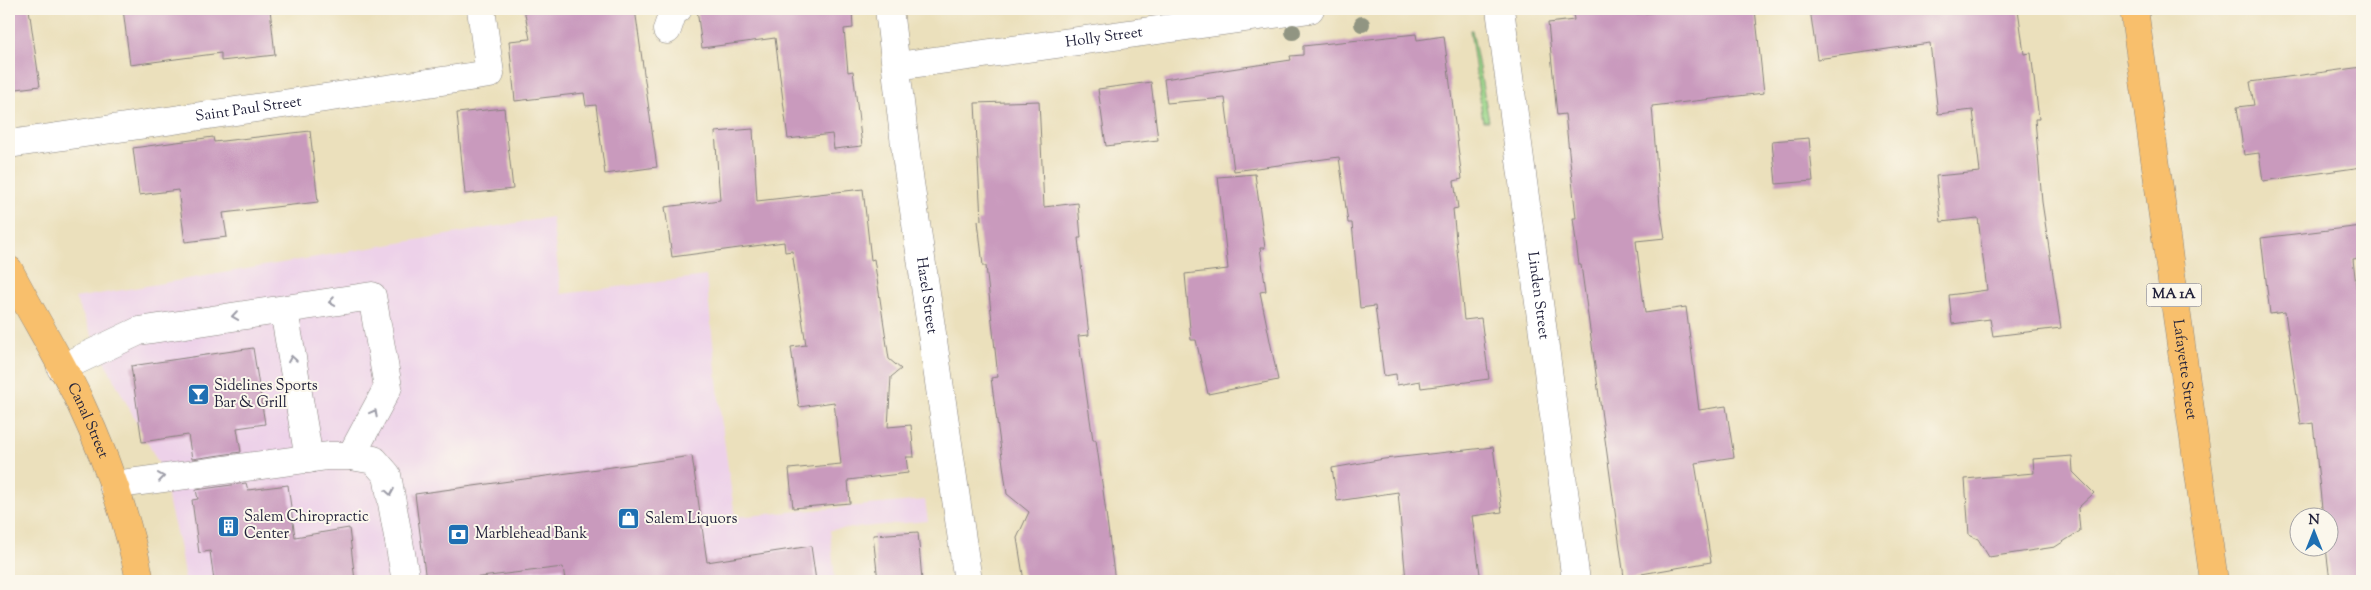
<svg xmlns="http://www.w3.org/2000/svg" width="2371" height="590" font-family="'Sorts Mill Goudy',serif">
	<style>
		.built { fill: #edd1e9 }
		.green { fill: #9dd78a; stroke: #607c62 }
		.building { fill: #c99abd }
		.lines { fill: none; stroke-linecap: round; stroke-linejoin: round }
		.minor-casing { stroke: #86817c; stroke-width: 29 }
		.major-casing { stroke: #86817c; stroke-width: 29 }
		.highway-casing { stroke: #86817c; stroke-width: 29 }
		.minor { stroke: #fff; stroke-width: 28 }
		.major { stroke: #f8bf6c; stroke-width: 28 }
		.highway { stroke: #f8bf6c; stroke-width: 28 }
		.tree { fill: #919582 }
		.oneway { stroke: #9c9ca7 }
		.labels { text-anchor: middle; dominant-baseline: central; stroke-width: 4; stroke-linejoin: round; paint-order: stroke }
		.shield { fill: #fbf7ec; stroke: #636270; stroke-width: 1 }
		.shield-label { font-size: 14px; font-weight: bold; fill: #22223b }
		.street-label { font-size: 15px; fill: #22223b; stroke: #fbf7ec }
		.poi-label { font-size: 15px; fill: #22223b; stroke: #fbf7ec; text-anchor: start }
	</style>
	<rect width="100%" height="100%" fill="#fbf7ec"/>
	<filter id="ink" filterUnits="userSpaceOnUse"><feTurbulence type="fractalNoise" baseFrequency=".02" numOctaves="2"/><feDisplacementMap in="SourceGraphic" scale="10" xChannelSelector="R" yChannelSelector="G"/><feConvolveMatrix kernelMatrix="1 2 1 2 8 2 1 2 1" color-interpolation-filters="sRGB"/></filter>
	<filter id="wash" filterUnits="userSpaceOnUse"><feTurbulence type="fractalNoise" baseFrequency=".0096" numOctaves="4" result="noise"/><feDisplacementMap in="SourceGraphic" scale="20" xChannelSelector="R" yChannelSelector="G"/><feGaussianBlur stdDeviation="1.12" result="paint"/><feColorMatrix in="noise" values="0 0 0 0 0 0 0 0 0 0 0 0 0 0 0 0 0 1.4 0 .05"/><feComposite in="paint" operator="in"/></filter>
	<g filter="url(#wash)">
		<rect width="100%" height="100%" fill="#ebe0bc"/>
		<polygon class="built" points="552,217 561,294 706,276 721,418 735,517 925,500 928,521 830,530 835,581 185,581 179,544 159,464 104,361 75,298"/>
		<polygon class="green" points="1470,30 1472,30 1489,121 1483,121"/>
		<g id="blocks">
			<g class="building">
				<polygon points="9,9 29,9 40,86 9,90"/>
				<polygon points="123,9 270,9 275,55 221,61 221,53 130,65"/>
				<polygon points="524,9 635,9 657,167 605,174 596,105 586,106 584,93 515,101 509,41 530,39"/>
				<polygon points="697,9 852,9 853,28 844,29 848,72 853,71 862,146 834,149 832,134 788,139 775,38 702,48"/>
				<polygon points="1607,9 1624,9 1624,15 1694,9 1755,9 1764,93 1652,106 1660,207 1665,238 1636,241 1645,313 1686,307 1699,410 1726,406 1734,457 1695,463 1711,562 1624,577 1581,265 1579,265 1573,218 1576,218 1565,114 1557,115 1548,23 1574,20 1573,12"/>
				<polygon points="1810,9 2018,9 2024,54 2031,53 2039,119 2035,119 2042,202 2061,328 1993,336 1990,319 1952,324 1949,295 1987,290 1978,218 1941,222 1936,176 1980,172 1973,110 1938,114 1930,43 1817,59"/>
				<polygon points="1416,34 1417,40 1444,36 1462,179 1454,181 1458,208 1453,209 1464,320 1481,318 1489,379 1421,388 1420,381 1397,385 1396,374 1384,376 1375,306 1360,308 1352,223 1348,223 1339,157 1234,171 1225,98 1167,103 1164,79 1291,60 1290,56 1303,55 1303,46"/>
				<polygon points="2362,67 2362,167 2263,181 2259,153 2244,155 2237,107 2254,105 2250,82"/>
				<polygon points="1151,82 1158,140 1106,146 1098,89"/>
				<polygon points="1039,101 1044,207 1078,203 1081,238 1078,238 1089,335 1078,336 1093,440 1096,440 1103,490 1115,581 1024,581 1017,538 1029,512 1007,494 991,378 998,377 986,266 983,266 978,221 981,220 975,103"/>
				<polygon points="504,108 513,189 465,194 457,113"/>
				<polygon points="753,129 757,201 863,189 871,260 874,259 889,359 901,369 891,377 888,427 911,425 914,457 906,457 908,473 848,480 850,503 793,508 789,469 841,464 834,402 799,407 791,347 806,345 792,251 785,252 784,242 672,257 665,207 720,200 715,132"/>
				<polygon points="310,131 318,202 223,213 227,237 185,242 178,190 139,195 133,148 213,137 214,142"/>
				<polygon points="1809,138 1813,181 1776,184 1772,141"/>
				<polygon points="1255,174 1265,248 1260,248 1266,291 1260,292 1278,380 1208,394 1196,340 1191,340 1185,274 1228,269 1218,177"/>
				<polygon points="2362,226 2362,258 2353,259 2362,338 2362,581 2330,581 2326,548 2328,548 2328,518 2323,518 2313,423 2301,425 2285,312 2270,314 2261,238"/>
				<polygon points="253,348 265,424 237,428 241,452 192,459 188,435 142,442 131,366"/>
				<polygon points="1493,447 1502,512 1472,516 1481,581 1406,581 1398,492 1337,501 1332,468 1384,459"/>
				<polygon points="692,456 707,562 811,546 816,581 594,581 594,577 565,580 563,567 448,581 426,581 415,494"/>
				<polygon points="2072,456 2073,472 2094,493 2078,508 2080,531 2055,547 1989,557 1978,539 1969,535 1965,479 2034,473 2033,459"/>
				<polygon points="246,483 248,490 288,485 295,537 349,528 355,581 214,581 210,551 199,553 192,500 198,499 196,490"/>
				<polygon points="918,532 922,581 878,581 873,535"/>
			</g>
		</g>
	</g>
	<g filter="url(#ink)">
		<use href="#blocks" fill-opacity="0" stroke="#86817c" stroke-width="1"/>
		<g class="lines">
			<defs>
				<g id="minor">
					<path id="s1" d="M 889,9 L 907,162 L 968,581"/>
					<path id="s2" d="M 1500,9 L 1576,581"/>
					<polyline points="667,30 673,12 678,9"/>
					<path id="s3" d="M 897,66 L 1310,9"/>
					<path id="s4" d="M 9,144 L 490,74 L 481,9"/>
					<polyline points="284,310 309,459"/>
					<polyline points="61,368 139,331 372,296 388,387 351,456"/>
					<polyline points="113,485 328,456 351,456 374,460 387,475 406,581"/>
				</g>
				<g id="major">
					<path id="s5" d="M 9,270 C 31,313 57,354 78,398 C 105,455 128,518 140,581"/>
				</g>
				<g id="highway">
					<path id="s6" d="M 2134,9 L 2214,581"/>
				</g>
			</defs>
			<use href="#minor" class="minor-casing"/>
			<use href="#major" class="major-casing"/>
			<use href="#highway" class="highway-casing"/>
			<use href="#minor" class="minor"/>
			<use href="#major" class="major"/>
			<use href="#highway" class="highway"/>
		</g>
		<g class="tree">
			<circle cx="1362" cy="24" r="8"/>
			<circle cx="1293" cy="32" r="8"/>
		</g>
		<defs><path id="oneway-chevron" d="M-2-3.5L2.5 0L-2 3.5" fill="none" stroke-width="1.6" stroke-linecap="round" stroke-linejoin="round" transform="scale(1.25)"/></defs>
		<g class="oneway">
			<use href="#oneway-chevron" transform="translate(332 302) rotate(171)"/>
			<use href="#oneway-chevron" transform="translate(235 316) rotate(172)"/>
			<use href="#oneway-chevron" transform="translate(292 359) rotate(-99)"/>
			<use href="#oneway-chevron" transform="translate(374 413) rotate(-62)"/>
			<use href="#oneway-chevron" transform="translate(161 477) rotate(-8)"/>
			<use href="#oneway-chevron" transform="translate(390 492) rotate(80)"/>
		</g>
	</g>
	<defs>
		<symbol id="bar-square" viewBox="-11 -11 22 22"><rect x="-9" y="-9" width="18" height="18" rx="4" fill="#1f6fb2" stroke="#fbf7ec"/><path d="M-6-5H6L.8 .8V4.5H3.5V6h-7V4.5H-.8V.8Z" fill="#fff"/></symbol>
		<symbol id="shop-square" viewBox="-11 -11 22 22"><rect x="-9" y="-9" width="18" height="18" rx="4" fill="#1f6fb2" stroke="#fbf7ec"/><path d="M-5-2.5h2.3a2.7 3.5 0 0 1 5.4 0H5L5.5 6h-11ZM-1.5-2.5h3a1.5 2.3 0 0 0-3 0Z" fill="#fff"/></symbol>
		<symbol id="building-square" viewBox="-11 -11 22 22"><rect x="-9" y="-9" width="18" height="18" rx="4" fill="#1f6fb2" stroke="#fbf7ec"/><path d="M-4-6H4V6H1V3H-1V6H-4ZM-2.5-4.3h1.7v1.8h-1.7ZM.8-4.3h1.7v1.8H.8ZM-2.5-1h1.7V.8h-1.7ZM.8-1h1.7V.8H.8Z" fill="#fff"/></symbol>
		<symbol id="bank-square" viewBox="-11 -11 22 22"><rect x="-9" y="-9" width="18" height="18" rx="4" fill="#1f6fb2" stroke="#fbf7ec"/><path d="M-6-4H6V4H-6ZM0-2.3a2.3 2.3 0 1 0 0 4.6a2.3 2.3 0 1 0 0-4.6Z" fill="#fff"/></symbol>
	</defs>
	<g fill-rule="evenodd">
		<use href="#bar-square" x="186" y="382" width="25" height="25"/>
		<use href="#shop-square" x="616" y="506" width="25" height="25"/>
		<use href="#building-square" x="216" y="514" width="25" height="25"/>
		<use href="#bank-square" x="446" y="522" width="25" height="25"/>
	</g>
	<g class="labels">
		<rect class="shield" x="2146.5" y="283.5" width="55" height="23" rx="4"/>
		<g class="shield-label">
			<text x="2174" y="295">MA 1A</text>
		</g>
		<g class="street-label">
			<text stroke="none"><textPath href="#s3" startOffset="209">Holly Street</textPath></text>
			<text stroke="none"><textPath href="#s4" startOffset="242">Saint Paul Street</textPath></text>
			<text stroke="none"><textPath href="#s1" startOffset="289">Hazel Street</textPath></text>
			<text stroke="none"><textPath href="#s2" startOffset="289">Linden Street</textPath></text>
			<text stroke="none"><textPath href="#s6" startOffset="364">Lafayette Street</textPath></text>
			<text stroke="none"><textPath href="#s5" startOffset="170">Canal Street</textPath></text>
		</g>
		<g class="poi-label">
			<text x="214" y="386">Sidelines Sports<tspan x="214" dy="17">Bar &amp; Grill</tspan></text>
			<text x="244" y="517">Salem Chiropractic<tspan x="244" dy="17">Center</tspan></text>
			<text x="645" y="519">Salem Liquors</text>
			<text x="475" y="534">Marblehead Bank</text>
		</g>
	</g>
	<rect width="2371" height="590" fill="none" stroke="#fbf7ec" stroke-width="30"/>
	<g transform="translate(2314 532)"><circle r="24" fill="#fbf7ec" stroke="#a4a2a5"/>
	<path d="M0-4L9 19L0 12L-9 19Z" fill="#1f6fb2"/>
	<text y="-8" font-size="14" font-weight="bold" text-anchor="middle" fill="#22223b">N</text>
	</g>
</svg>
